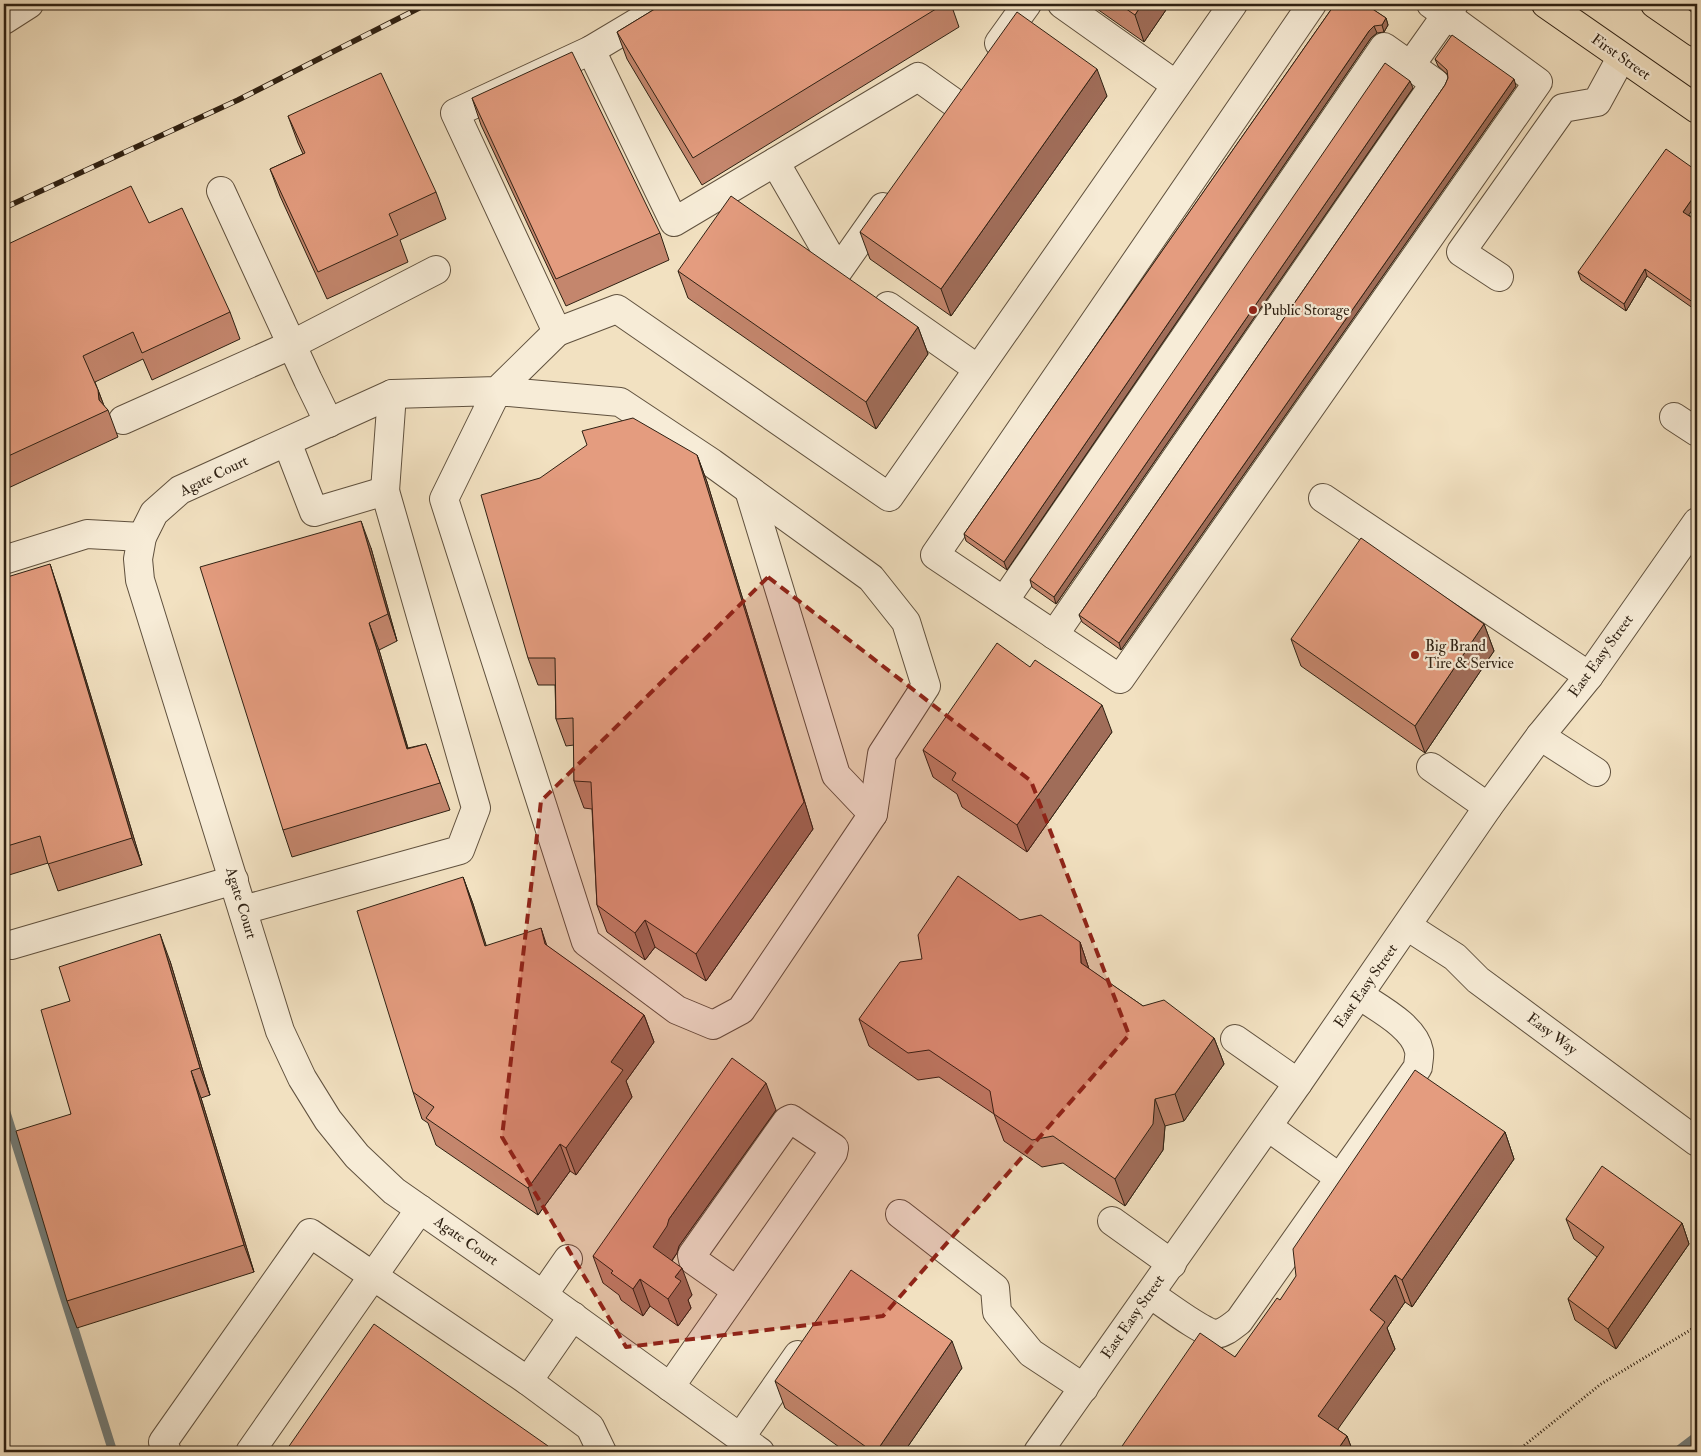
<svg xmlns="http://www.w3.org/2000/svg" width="1701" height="1456" font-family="'IM FELL Double Pica',serif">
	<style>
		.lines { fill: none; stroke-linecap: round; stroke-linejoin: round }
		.stream { stroke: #737d7a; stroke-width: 9 }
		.minor-casing { stroke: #60513e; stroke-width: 30 }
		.major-casing { stroke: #2f2113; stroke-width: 30 }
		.path { stroke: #2f2113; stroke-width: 3; stroke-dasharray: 1 2.5; stroke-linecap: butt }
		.minor { stroke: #f7ecd7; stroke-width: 28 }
		.major { stroke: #f2e1c1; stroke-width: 28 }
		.rail-casing { stroke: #2f2113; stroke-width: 5.5 }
		.rail { stroke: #f7ecd7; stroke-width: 4; stroke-dasharray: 11; stroke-linecap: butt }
		.wall { fill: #c4866d; stroke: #2f2113 }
		.shaded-wall { fill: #a06d59; stroke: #2f2113 }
		.building { fill: #e49c7f; stroke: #2f2113 }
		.marked { fill: #8f2418; fill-opacity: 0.2; stroke: #8f2418; stroke-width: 4; stroke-dasharray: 10 6; stroke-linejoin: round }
		.poi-dot { fill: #8f2418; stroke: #f7ecd7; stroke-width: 2 }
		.labels { text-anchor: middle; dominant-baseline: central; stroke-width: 4.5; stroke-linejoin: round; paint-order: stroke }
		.street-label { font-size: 15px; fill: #2f2113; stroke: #f7ecd7 }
		.poi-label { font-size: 15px; fill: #2f2113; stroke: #f7ecd7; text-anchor: start }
	</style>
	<rect width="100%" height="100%" fill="#f2e1c1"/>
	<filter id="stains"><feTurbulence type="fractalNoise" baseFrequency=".004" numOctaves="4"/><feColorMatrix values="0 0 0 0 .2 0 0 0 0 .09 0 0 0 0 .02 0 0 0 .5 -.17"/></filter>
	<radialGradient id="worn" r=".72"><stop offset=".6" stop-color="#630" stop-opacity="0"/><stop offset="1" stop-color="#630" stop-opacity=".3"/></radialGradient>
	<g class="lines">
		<g class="stream">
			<polyline points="4,1106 113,1452"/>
			<polyline points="1676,1452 1697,1436"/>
		</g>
		<defs>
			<g id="minor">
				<polyline points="668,4 591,50 455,113 557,332 617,309 889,497 1233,4"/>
				<polyline points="1062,4 1176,85"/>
				<polyline points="1312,4 935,555 1120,679 1538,82 1431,4"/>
				<polyline points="4,20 29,4"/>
				<polyline points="999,43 1027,4"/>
				<polyline points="591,50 674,222 918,77 956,104"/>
				<polyline points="1410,66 1454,4"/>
				<polyline points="775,162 838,271 883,207"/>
				<polyline points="221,191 308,380 329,423"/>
				<polyline points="1499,277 1461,252 1563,108 1597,102 1621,58"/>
				<polyline points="888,306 978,369"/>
				<polyline points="557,332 497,391 444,499 586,942 677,1010 713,1025 741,1010 873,814 882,754 926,686 906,622 871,578 712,463 620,402 497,391 392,394 180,490 154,513 142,537 138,559 140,580 280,1031 302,1078 328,1120 357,1156 394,1191 543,1295 760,1452"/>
				<polyline points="1674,417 1697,432"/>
				<polyline points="123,420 291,345 436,270"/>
				<polyline points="749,490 836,775 873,814"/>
				<polyline points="385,491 392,394"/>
				<polyline points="1323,498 1589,676"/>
				<polyline points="4,560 87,534 142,537"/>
				<polyline points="1004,601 1384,47 1435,83 1054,635"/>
				<polyline points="1540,736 1596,772"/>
				<polyline points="1431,767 1488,807"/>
				<polyline points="243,910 460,850 476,808 385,491 314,512 287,442"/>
				<polyline points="1407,926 1455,957 1478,980 1697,1142"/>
				<polyline points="11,945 234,880"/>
				<polyline points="1235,1039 1298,1083"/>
				<polyline points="1268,1127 1340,1178"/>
				<polyline points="900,1214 995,1288 997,1312 1031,1353 1084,1388"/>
				<polyline points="1112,1221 1172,1264"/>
				<path d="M 1150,1294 C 1161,1301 1206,1335 1216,1334 C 1225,1333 1232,1326 1239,1321 L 1418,1067 C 1418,1062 1420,1056 1419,1051 C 1415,1027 1378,1008 1359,995"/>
				<polyline points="543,1295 568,1259"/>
				<polyline points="528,1381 573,1316"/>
				<polyline points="670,1387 833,1153 834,1148 791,1119 787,1121 692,1255 693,1260 737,1291"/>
				<polyline points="740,1438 798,1355"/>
				<polyline points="167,1452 163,1442 310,1233 373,1276 420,1209"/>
				<polyline points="250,1452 373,1276 528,1381 590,1427 602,1452"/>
				<polyline points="1038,1452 1298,1083 1488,807 1540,736 1589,676 1697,522"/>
			</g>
			<g id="major">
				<polyline points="1546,4 1697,109"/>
				<polyline points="1655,4 1697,33"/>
			</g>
		</defs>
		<use href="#minor" class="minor-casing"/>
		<use href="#major" class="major-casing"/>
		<polyline class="path" points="1516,1452 1601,1384 1697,1326"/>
		<use href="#minor" class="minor"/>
		<use href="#major" class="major"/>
		<defs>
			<polyline id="rail" points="4,208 238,100 427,4"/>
		</defs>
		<use href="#rail" class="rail-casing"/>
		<use href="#rail" class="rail"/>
	</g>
	<g class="wall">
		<polygon points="663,4 951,4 959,27 702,185 627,59 617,32"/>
		<polygon points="1090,4 1170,4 1144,42"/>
		<polygon points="1335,4 1372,4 1369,7 1386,18 1388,25 1384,32 1377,33 1371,38 1007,570 966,541 964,534"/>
		<polygon points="1435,59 1516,86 1121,650 1082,622 1079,615 1445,85 1448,78 1448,75 1438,66"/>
		<polygon points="1413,88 1056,604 1032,587 1030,580"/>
		<polygon points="1107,96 951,316 870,259 860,232"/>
		<polygon points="472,98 660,233 669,260 566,306 481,125"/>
		<polygon points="288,116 436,192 446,219 400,240 408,262 327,299 280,196 270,169 303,154 298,143"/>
		<polygon points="1689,215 1697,221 1697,311 1647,276 1626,311 1581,280 1578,272"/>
		<polygon points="149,223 230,312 240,339 152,380 143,359 95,382 104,406 108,410 118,437 4,490 4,246"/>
		<polygon points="678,271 918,327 928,354 876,429 688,298"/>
		<polygon points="697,455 707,482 813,829 706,981 655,947 645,960 607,932 597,905 592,809 584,808 574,781 574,745 566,746 556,719 555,685 538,685 528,658"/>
		<polygon points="371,548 397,641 379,650 408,748 426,744 450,810 292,857 283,830"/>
		<polygon points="4,578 59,591 142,865 58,891 48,863 9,875 4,860"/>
		<polygon points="1484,624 1494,651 1425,753 1301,666 1291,639"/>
		<polygon points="1112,732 1027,852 962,807 957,794 933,777 923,750"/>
		<polygon points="463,877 473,904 486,946 547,946 644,1015 654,1042 626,1081 632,1097 576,1175 570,1171 538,1215 436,1145 428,1123 422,1119 413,1092"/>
		<polygon points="1020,920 1080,942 1089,969 1143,1006 1214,1038 1224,1064 1184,1121 1165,1126 1163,1150 1125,1206 1063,1163 1042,1167 1004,1141 994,1114 939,1077 918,1080 869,1046 859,1019 922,959"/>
		<polygon points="170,961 210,1095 201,1098 254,1272 77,1328 67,1301 71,1114 70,1001"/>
		<polygon points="776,1110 679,1246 677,1253 672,1261 692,1295 688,1300 691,1308 678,1326 650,1306 643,1316 621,1300 619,1295 603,1283 593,1256"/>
		<polygon points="1505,1132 1514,1159 1412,1307 1405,1302 1387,1328 1395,1349 1337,1429 1347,1436 1353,1452 1118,1452 1235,1357 1280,1300"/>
		<polygon points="1566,1219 1682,1223 1689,1244 1616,1349 1575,1320 1568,1299 1597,1257 1574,1239"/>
		<polygon points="962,1368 904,1452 846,1452 785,1408 775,1381"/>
	</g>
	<g class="shaded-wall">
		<polygon points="1142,4 1170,4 1144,42 1135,15"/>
		<polygon points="1386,18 1388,25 1384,32 1382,25"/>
		<polygon points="1374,26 1377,33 1371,38 1007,570 1004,562 1369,31"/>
		<polygon points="1097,69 1107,96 951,316 941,289"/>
		<polygon points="1514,79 1516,86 1121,650 1119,643"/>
		<polygon points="1410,81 1413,88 1056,604 1054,597"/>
		<polygon points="1697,192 1697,203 1686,219 1683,212"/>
		<polygon points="1645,269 1647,276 1626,311 1624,304"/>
		<polygon points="918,327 928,354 876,429 866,402"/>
		<polygon points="98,390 106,411 99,400"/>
		<polygon points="697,455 707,482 813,829 706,981 696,954"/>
		<polygon points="361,521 371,548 397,641 388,614"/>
		<polygon points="50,564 59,591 142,865 132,838"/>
		<polygon points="369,623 379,650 416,776 407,749"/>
		<polygon points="1484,624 1494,651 1425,753 1415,726"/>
		<polygon points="1102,705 1112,732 1027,852 1017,825"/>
		<polygon points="463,877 473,904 495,973 485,946"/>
		<polygon points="645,920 655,947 645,960 635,933"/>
		<polygon points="541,928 550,955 545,944"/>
		<polygon points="160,934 170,961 210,1095 200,1068"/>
		<polygon points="1080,942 1089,969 1081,963"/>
		<polygon points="644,1015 654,1042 626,1081 632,1097 576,1175 566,1148 611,1062"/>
		<polygon points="1214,1038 1224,1064 1184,1121 1175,1094"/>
		<polygon points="191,1071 201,1098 254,1272 244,1245"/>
		<polygon points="766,1083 776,1110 679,1246 677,1253 662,1274 653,1247 669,1219"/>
		<polygon points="1155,1099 1165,1126 1163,1150 1125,1206 1115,1179"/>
		<polygon points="1505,1132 1514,1159 1412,1307 1402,1280"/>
		<polygon points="560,1144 570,1171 538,1215 528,1188"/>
		<polygon points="1682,1223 1689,1244 1616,1349 1608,1329"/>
		<polygon points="682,1268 692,1295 688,1300 691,1308 678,1326 668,1299 675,1277"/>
		<polygon points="1395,1275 1405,1302 1387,1328 1395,1349 1328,1443 1318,1416 1370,1310"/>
		<polygon points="640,1279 650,1306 643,1316 633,1289"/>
		<polygon points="952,1341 962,1368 904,1452 876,1452"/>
		<polygon points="1347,1436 1353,1452 1336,1452"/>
		<polygon points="548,1446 550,1452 543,1452"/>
	</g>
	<g class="building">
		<polygon points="663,4 944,4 693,158 617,32"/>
		<polygon points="1119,4 1142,4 1135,15"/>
		<polygon points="1335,4 1365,4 1386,18 1382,25 1374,26 1369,31 1004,562 964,534"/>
		<polygon points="1017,12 1097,69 941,289 860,232"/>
		<polygon points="1452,35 1514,79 1119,643 1079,615 1445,85 1448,78 1447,70 1435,59"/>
		<polygon points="572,52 660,233 556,279 472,98"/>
		<polygon points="1385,63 1410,81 1054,597 1030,580"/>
		<polygon points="381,73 436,192 389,214 398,235 318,272 270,169 305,153 288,116"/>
		<polygon points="1666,149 1697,171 1697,192 1683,212 1697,221 1697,305 1645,269 1624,304 1578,272"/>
		<polygon points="131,186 149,223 182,208 230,312 142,353 133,332 83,356 98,390 99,400 108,410 4,458 4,246"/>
		<polygon points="731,196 918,327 866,402 678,271"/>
		<polygon points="633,418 697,455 804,802 696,954 645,920 635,933 597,905 591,782 574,781 573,718 556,719 555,658 528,658 481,495 540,478 587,445 582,431"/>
		<polygon points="361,521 388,614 369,623 407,749 426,744 440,783 283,830 200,567"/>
		<polygon points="1361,538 1484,624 1415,726 1291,639"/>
		<polygon points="50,564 132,838 48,864 40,836 4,847 4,578"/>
		<polygon points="997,643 1030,667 1035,660 1102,705 1017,825 952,780 956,773 923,750"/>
		<polygon points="958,876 1020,920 1041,915 1080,942 1081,963 1143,1006 1164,1000 1214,1038 1175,1094 1155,1099 1153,1124 1115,1179 1053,1136 1032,1140 994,1114 990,1091 929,1050 908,1053 859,1019 900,962 922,959 918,935"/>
		<polygon points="463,877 485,946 541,928 545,944 644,1015 611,1062 623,1070 566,1148 560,1144 528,1188 426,1118 434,1107 413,1092 357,911"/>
		<polygon points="160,934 200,1068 191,1071 244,1245 67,1301 16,1131 71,1114 41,1010 70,1001 59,967"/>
		<polygon points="732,1058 766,1083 669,1219 667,1226 653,1247 682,1268 675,1277 681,1281 668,1299 640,1279 633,1289 611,1273 613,1271 593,1256"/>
		<polygon points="1415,1070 1505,1132 1402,1280 1395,1275 1370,1310 1385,1322 1318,1416 1347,1436 1336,1452 1118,1452 1200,1333 1235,1357 1277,1298 1280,1300 1296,1276 1293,1249"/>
		<polygon points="1602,1166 1682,1223 1608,1329 1568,1299 1604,1247 1566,1219"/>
		<polygon points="851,1270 952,1341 876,1452 873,1452 775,1381"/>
		<polygon points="374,1324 548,1446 543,1452 285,1452"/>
	</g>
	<path class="marked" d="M 768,577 L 1031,781 L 1129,1035 L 883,1316 L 626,1347 L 502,1137 L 541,801 Z"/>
	<g class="poi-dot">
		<circle cx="1253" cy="310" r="5"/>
		<circle cx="1415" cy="655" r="5"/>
	</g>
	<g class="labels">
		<g class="street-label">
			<text transform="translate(1621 57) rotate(35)">First Street</text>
			<text transform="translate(214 476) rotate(-26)">Agate Court</text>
			<text transform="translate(1601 656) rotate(-54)">East Easy Street</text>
			<text transform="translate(241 903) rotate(73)">Agate Court</text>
			<text transform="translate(1366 986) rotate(-55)">East Easy Street</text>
			<text transform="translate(1552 1034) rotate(37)">Easy Way</text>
			<text transform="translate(466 1241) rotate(35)">Agate Court</text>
			<text transform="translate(1133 1317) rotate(-55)">East Easy Street</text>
		</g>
		<g class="poi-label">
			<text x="1263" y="310">Public Storage</text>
			<text x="1425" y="646">Big Brand<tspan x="1425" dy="17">Tire &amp; Service</tspan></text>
		</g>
	</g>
	<rect width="1701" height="1456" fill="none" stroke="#f2e1c1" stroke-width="20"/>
	<rect x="5" y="5" width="1691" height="1446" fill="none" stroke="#2f2113" stroke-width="2.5"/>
	<rect x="10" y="10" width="1681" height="1436" fill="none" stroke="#2f2113"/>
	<rect width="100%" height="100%" filter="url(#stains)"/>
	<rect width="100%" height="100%" fill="url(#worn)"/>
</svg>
